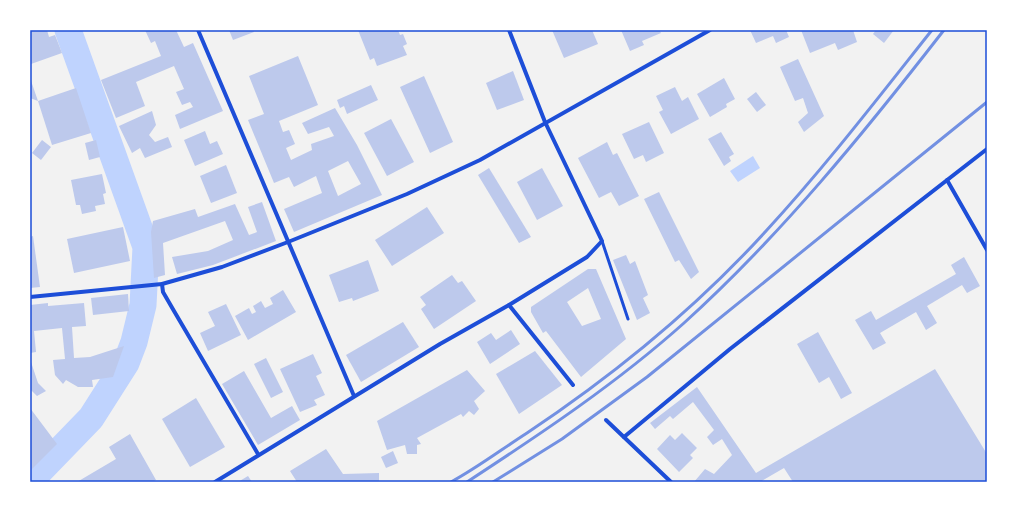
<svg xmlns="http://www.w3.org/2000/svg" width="1017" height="512" font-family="'DM Sans',sans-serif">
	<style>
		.water { fill: #bfd3fe }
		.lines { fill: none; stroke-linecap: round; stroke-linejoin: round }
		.river { stroke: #bfd3fe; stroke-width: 27 }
		.building { fill: #bdc9ec; fill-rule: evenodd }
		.service { stroke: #1d4ed8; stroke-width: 3 }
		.minor { stroke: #1d4ed8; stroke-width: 4 }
		.rail { stroke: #7290e2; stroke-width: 3 }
		.neatline { fill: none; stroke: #1d4ed8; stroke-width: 1.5 }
	</style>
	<rect width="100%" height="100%" fill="#f2f2f2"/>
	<polygon class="water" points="753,156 760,168 738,182 730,171"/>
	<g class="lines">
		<polyline class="river" points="30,481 91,418 126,363 134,342 143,305 146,247 68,30"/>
	</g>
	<g class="building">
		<polygon points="30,30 47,30 49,37 55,35 62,53 31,64"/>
		<polygon points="145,30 176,30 184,47 193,43 223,111 180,129 175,115 193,107 190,102 182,105 176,92 184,89 174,66 136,82 145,106 116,118 101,80 161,56 155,41 151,43"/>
		<polygon points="229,30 253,30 254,32 233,40"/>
		<polygon points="358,30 398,30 400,35 403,34 407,44 403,46 407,55 377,66 374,58 370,60"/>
		<polygon points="552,30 592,30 598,44 564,58"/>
		<polygon points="621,30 659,30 661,33 642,41 644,45 630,51"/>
		<polygon points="750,30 786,30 789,37 776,43 773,36 756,43"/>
		<polygon points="801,30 853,30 857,42 838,50 835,43 810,53"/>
		<polygon points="876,30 894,30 884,43 873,34"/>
		<path d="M 298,56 L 318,105 L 279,121 L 283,132 L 289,130 L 295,144 L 286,148 L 291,160 L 312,150 L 311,144 L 334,136 L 329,127 L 308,134 L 302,123 L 335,108 L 357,145 L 382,195 L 294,232 L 284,209 L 322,193 L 316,176 L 294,187 L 289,177 L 274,183 L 248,120 L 264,114 L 249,76 ZM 348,161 L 361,184 L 338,196 L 328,171 Z"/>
		<polygon points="798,59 824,116 804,132 798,122 808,113 803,98 795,101 780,67"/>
		<polygon points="513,71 524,100 497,110 486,83"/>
		<polygon points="424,76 453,142 430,153 400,87"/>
		<polygon points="30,78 38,101 30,98"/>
		<polygon points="724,78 735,99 726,104 727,107 710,117 697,94"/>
		<polygon points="371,85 378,100 347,114 344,106 340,108 337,100"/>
		<polygon points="675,87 682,101 688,97 699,119 671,134 659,112 663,110 656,96"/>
		<polygon points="76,88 91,133 52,145 38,101"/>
		<polygon points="756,92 766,105 757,112 747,99"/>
		<polygon points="152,111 156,125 149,135 155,142 168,137 172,147 145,158 140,148 132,153 119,126"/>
		<polygon points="391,119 414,162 387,176 364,133"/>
		<polygon points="649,122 664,153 646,162 643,155 634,159 622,134"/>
		<polygon points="205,131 210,144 217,141 223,154 195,166 184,140"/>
		<polygon points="721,132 734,154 729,157 731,161 724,166 708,139"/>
		<polygon points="42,140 51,147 41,160 32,153"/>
		<polygon points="96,140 100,157 89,160 85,143"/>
		<polygon points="607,142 613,155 617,153 639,196 619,206 611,192 599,198 578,158"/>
		<polygon points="226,165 237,193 211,203 200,176"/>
		<polygon points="489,168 531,237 519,243 478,175"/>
		<polygon points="542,168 563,206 537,220 517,182"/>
		<polygon points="102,174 106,193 103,194 105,204 95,206 96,211 82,214 80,205 76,205 71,180"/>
		<polygon points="659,192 699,272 691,279 679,260 675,262 644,199"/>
		<polygon points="262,202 276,241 213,265 177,274 172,257 208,251 233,240 225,221 163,243 165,275 154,278 151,232 153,221 195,209 198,217 235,204 249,235 257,232 248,207"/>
		<polygon points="427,207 444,233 392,266 375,240"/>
		<polygon points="123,227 130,261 74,273 67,239"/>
		<polygon points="33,236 40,287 30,288 30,237"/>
		<polygon points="626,255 630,264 635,261 648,295 643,298 650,313 637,320 613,260"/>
		<polygon points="964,257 980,286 967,293 962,285 927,306 937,323 926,330 916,312 880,333 886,343 873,350 855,320 871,311 876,320 956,274 951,265"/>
		<polygon points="368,260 379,291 353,301 352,298 339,302 329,275"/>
		<path d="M 588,269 L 596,269 L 626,339 L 581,377 L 546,331 L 543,333 L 531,312 L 531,307 ZM 588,288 L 601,319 L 582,326 L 567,302 Z"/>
		<polygon points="452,275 458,283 462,281 476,301 434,329 421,309 426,305 420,297"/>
		<polygon points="283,290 296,312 248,340 235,316 249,308 252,314 256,312 253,306 261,301 265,308 273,304 270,298"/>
		<polygon points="128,294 129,311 93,315 91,298"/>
		<polygon points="48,303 48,306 84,303 86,326 72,327 74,358 90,357 124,346 113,377 92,380 93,387 78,387 66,380 63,384 55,375 53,360 65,359 62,328 34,331 36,352 30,353 30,305"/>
		<polygon points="226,304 241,335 208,351 200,333 215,326 208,312"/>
		<polygon points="403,322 419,347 361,382 346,355"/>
		<polygon points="511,330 520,344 490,364 477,342 491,333 496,340"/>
		<polygon points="818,332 852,393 841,399 829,377 819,383 797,344"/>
		<polygon points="535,351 562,385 519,414 496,374"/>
		<polygon points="313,354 322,373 316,376 325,395 314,400 317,405 300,412 280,369"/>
		<polygon points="266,358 283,392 271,398 254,364"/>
		<polygon points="30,359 38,383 46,391 37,396 30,389"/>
		<polygon points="935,369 987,454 987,482 793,482 784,468 760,482 694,482 705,469 714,474 732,455 722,439 713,445 707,437 714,430 693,402 673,419 670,416 655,429 650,423 697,387 756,473"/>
		<polygon points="467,370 485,391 474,401 479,409 474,415 469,411 463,417 461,414 417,438 421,444 417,445 417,454 407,454 405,445 387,450 377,421"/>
		<polygon points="244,371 271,418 292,406 300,420 258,445 222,384"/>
		<polygon points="196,398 225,447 190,467 162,419"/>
		<polygon points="30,408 57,444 30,471"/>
		<polygon points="682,433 697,448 690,455 693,458 679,472 657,449 670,435 675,440"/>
		<polygon points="130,434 156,480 152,482 77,482 116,459 109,447"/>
		<polygon points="326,449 343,474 379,473 379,482 297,482 290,471"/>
		<polygon points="393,451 398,463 386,468 381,457"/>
		<polygon points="248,476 252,482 238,482"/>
	</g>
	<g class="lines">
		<polyline class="service" points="602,241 628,319"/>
		<g class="minor">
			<polyline points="198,30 354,396"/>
			<polyline points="947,180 987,250"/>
			<polyline points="162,284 163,292 174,311 258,454"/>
			<polyline points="30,297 162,284 222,267 288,242 407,194 480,160 710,30"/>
			<polyline points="509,305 573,385"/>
			<polyline points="606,420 671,482"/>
			<polyline points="624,437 730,349 987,149"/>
			<polyline points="215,482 440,344 509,305 587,257 602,241 545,122 509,30"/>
		</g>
		<g class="rail">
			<path d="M 451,482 C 477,468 502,449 527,433 C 614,375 696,308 766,231 C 825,167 878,98 932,30"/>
			<path d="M 467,482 C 542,433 617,383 684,323 C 781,235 864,133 944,30"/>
			<polyline points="493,482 562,439 647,377 987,102"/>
		</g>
	</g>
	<rect width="1017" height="512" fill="none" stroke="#ffffff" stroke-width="62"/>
	<rect x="31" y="31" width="955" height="450" class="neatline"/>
</svg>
